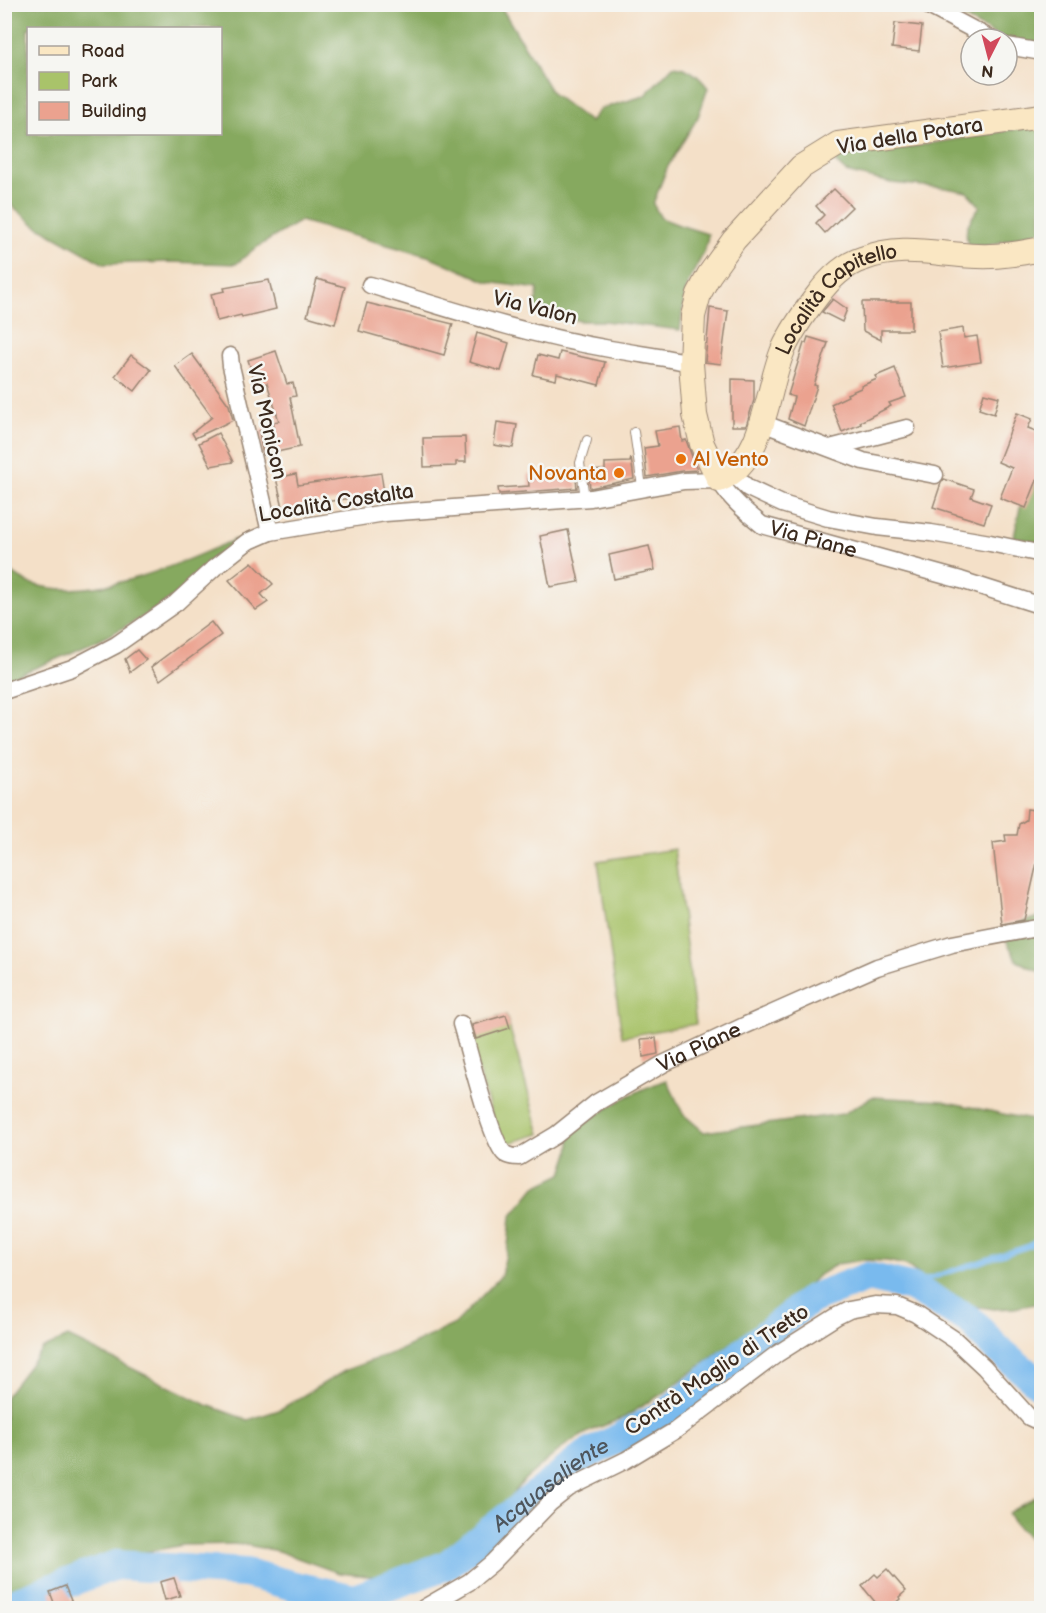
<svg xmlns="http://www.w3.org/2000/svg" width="1046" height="1613" font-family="'Balsamiq Sans',sans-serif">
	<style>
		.green { fill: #a9c36a; stroke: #727644; stroke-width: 1.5 }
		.forest { fill: #86a95e; stroke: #606a3e; stroke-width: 1.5; fill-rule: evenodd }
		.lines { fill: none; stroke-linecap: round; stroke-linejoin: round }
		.stream { stroke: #79baee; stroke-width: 5 }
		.river { stroke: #79baee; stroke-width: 30 }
		.building { fill: #eba28f }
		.lane-casing { stroke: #988573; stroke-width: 10 }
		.street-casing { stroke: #988573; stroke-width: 19 }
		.secondary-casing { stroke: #988573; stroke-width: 26 }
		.lane { stroke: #fff; stroke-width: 8 }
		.street { stroke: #fff; stroke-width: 16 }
		.secondary { stroke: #fae7c3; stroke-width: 24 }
		.food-dot { fill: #e8710a; stroke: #f6f6f2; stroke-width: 2 }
		.labels { text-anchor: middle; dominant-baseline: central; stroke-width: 5; stroke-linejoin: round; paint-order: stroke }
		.street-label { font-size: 21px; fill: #3b2a1e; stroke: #f6f6f2 }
		.food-label { font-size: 21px; fill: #c56008; stroke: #f6f6f2; text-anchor: start }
		.water-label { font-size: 22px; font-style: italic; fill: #4e555c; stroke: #f6f6f2 }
	</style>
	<rect width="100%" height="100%" fill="#f6f6f2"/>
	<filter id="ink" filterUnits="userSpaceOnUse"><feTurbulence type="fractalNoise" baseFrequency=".0167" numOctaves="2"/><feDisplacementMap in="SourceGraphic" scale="12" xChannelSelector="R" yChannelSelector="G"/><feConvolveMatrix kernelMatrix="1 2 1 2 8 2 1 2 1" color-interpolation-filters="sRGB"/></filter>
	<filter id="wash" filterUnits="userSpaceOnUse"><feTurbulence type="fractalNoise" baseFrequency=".008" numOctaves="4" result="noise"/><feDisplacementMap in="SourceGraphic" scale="24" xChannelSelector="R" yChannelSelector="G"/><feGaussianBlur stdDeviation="1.35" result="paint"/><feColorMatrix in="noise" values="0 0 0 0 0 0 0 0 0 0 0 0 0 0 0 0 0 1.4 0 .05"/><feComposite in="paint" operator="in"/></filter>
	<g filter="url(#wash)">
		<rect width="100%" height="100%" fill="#f4e0c8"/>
		<g class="green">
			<polygon points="674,849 696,1024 622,1037 598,861"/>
			<polygon points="506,1015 540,1134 501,1145 465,1027"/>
		</g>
		<g class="forest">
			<path d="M 5,5 L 500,5 L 552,93 L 590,122 L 600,109 L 644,96 L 673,66 C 689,67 699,76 708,88 L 698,117 L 667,168 L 653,204 L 661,218 L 679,225 L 708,234 C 708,254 693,267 687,287 C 683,300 682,316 680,330 L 604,321 L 581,321 L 534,314 L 538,289 L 488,282 L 431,257 L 300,221 L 254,249 L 236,264 L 170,262 L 104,264 L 35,225 L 5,200 ZM 28,28 L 220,28 L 220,134 L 28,134 Z"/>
			<polygon points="939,5 1041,5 1041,43 1018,43 996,35"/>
			<path d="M 1041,125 L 1041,231 L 986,246 L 968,245 C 963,227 970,221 980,206 L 967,192 L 946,188 L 891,183 L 846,172 L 836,163 L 840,155 L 904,148 Z"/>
			<polygon points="1041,475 1041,543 1014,537 1021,502 1030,478"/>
			<path d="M 236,539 C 223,552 211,568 197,579 C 142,625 71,654 5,680 L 4,567 C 12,573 22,581 32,584 C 95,603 178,564 236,539 Z"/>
			<polygon points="1041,916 1042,971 1040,972 1017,961 1001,930"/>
			<path d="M 667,1080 L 683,1114 L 704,1132 L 843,1114 L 872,1097 L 943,1101 L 1031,1120 L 1041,1116 L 1041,1303 L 1014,1308 L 994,1309 L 958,1304 L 906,1265 L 887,1261 L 863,1260 L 837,1264 L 817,1276 L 799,1296 L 776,1313 L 729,1345 L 665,1392 L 625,1417 L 590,1431 L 567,1444 L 525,1479 L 492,1521 L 449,1554 L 404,1575 L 377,1577 L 339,1573 L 278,1551 L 241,1544 L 183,1545 L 125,1556 L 95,1565 L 5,1600 L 5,1397 L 42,1349 L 68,1337 L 207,1405 L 248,1420 L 279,1410 L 346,1370 L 400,1350 L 455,1324 L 501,1276 L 508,1246 L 511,1217 L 535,1187 L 562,1174 L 569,1153 L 571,1134 C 599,1112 632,1091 667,1080 Z"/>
			<polygon points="1035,1497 1041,1498 1041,1550 1014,1523 1008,1513"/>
		</g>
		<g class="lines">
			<g class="stream">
				<polyline points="906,1286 1029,1246 1042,1237"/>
				<polyline points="21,1601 27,1608"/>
			</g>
			<path class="river" id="s1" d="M 4,1606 L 116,1565 L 246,1573 L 294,1586 L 354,1599 L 447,1565 L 585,1456 L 665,1414 L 811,1299 L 868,1277 L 911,1287 L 970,1320 L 994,1346 L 1042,1386"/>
		</g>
		<g id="blocks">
			<g class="building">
				<polygon points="895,23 922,26 919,51 892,48"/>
				<polygon points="834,189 852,207 825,233 816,223 824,215 816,206"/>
				<polygon points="317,279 345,287 335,324 307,316"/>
				<polygon points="269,280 276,309 242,317 241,315 217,321 211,294 225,291 224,288"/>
				<polygon points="833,299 847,309 842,322 822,312"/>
				<polygon points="862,302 911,302 911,330 881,330 881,340 863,331"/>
				<polygon points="367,303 453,324 444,355 359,331"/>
				<polygon points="710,308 728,311 721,364 705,362"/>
				<polygon points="963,328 964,338 977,336 981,362 943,368 938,332"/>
				<polygon points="477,333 509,343 501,371 469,362"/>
				<polygon points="808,337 828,343 814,385 817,386 804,426 788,419 794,397 788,395 804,343 806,343"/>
				<polygon points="276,351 287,384 293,383 296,396 290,397 300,447 263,455 259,431 274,427 273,422 279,421 267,383 257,387 248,360"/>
				<polygon points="560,352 605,362 599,385 557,374 556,380 533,375 538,355 558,360"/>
				<polygon points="192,354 229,405 233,420 195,438 192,433 212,417 175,366"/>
				<polygon points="131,355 151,370 135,391 115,376"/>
				<polygon points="895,368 906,397 889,403 891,406 860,422 861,424 842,432 831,404 848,396 847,394 861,388 861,386 877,379 876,376"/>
				<polygon points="732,379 754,380 754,400 746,426 732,426"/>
				<polygon points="984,393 999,397 994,414 979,409"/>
				<polygon points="1017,413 1032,419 1028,428 1041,433 1041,470 1026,508 1000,498 1012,468 998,462"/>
				<polygon points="497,422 517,425 513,448 494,445"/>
				<polygon points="680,427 682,441 686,440 697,470 682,471 647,477 644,448 658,446 655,431"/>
				<polygon points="218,433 233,462 211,466 199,443"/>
				<polygon points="465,437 466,462 456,462 456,466 424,467 423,438"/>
				<polygon points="631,458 634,479 590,488 588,471 605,470 605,463 630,462"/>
				<polygon points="575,471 577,488 499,494 498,488 529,486 528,474"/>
				<polygon points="381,473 384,493 298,506 299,508 284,511 276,478 296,474 298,485"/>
				<polygon points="944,479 974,489 971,497 991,504 984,523 933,507 941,483"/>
				<polygon points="568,530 579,582 550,587 540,536"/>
				<polygon points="649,546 655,570 614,579 609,555"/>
				<polygon points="252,562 273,584 261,594 268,602 256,610 229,580"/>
				<polygon points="211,622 221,635 160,680 151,667"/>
				<polygon points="137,650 146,660 130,672 125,659"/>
				<polygon points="1027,809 1041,811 1041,853 1039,854 1024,920 1002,924 993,843 1006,841 1005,835 1017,835 1019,824 1026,820"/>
				<polygon points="506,1015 510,1028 476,1039 472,1025"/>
				<polygon points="656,1038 658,1054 643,1057 641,1039"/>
				<polygon points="887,1569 906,1591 899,1597 900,1599 889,1608 880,1608 862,1586 875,1574 878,1577"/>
				<polygon points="174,1578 180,1596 165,1600 160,1582"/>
				<polygon points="65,1586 74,1608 56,1608 50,1592"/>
			</g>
		</g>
	</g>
	<g filter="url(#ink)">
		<use href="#blocks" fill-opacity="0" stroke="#988573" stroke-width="1.5"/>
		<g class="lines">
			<defs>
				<g id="lane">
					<polyline points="634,432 642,487"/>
					<polyline points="585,498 580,463 587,440"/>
				</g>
				<g id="street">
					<polyline points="925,4 991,39"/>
					<polyline points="1007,46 1042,52"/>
					<path d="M 370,285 C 449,309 528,335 610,349 C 637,354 664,357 691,363"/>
					<polyline points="230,356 231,366 270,532"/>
					<polyline points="762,423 863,461 935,475"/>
					<polyline points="830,448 907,428"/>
					<polyline points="731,472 748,488 782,504 828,518 877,527 931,533 990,543 1042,554"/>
					<path id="s2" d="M 4,691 L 72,668 L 116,645 L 176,603 L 214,568 L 247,542 L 270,532 L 385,513 L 591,498 L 684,481 L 719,480 C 730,499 745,511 762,525 L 961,580 L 1042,606"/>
					<path id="s3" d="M 461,1024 C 468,1046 491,1143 505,1154 C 510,1157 514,1157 519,1157 L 556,1135 L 596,1103 L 663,1064 L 746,1025 L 877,967 L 952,944 L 1042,927"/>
					<polyline points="424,1608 469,1582 492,1563 550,1503 569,1488 626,1460 676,1430 777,1354 837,1316 849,1310 875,1305 897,1306 916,1314 955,1340 984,1367 1029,1417 1042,1423"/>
				</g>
				<g id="secondary">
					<path id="s4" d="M 1042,116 L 838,144 L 801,167 L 734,240 L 709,275 L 699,294 L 693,316 L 691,363 L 695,415 L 702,444 L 719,480 C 766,460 766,390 783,350 C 792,330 804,313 817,296 C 828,281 843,265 862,259 C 904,243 936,255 978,256 C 1000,257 1021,253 1042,249"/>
				</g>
			</defs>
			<use href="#lane" class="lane-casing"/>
			<use href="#street" class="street-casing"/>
			<use href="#secondary" class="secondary-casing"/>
			<use href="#lane" class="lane"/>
			<use href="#street" class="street"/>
			<use href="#secondary" class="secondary"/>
		</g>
	</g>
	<g class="food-dot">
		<circle cx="681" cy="459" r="6"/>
		<circle cx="619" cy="473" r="6"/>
	</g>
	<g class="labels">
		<g class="street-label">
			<text transform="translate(910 136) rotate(-9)">Via della Potara</text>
			<text stroke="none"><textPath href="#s4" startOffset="832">Località Capitello</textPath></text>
			<text transform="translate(535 308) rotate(14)">Via Valon</text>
			<text transform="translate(267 422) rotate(77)">Via Monicon</text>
			<text transform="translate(336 503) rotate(-9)">Località Costalta</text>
			<text stroke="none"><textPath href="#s2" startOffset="882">Via Piane</textPath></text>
			<text stroke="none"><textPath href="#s3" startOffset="364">Via Piane</textPath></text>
			<text transform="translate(717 1370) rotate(-34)">Contrà Maglio di Tretto</text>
		</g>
		<g class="food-label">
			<text x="693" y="459">Al Vento</text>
			<text x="607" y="473" text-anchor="end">Novanta</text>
		</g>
		<g class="water-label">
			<text stroke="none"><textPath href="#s1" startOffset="591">Acquasaliente</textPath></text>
		</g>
	</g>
	<rect width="1046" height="1613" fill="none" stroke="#f6f6f2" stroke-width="24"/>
	<rect x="27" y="27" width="195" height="108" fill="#f6f6f2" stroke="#aba49d" stroke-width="1.5"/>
	<rect x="39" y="46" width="30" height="9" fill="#fae7c3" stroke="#aba49d" stroke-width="1.5"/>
	<text x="81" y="57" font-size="18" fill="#3b2a1e">Road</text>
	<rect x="39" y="72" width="30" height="18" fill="#a9c36a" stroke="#aba49d" stroke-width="1.5"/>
	<text x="81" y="87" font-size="18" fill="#3b2a1e">Park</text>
	<rect x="39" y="102" width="30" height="18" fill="#eba28f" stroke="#aba49d" stroke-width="1.5"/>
	<text x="81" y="117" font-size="18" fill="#3b2a1e">Building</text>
	<g transform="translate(989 57) rotate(186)"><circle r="28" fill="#f6f6f2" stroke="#aba49d" stroke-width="1.5"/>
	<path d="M0-4.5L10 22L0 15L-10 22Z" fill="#d1495b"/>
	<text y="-9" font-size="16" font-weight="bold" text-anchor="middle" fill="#3b2a1e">N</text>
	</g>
</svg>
